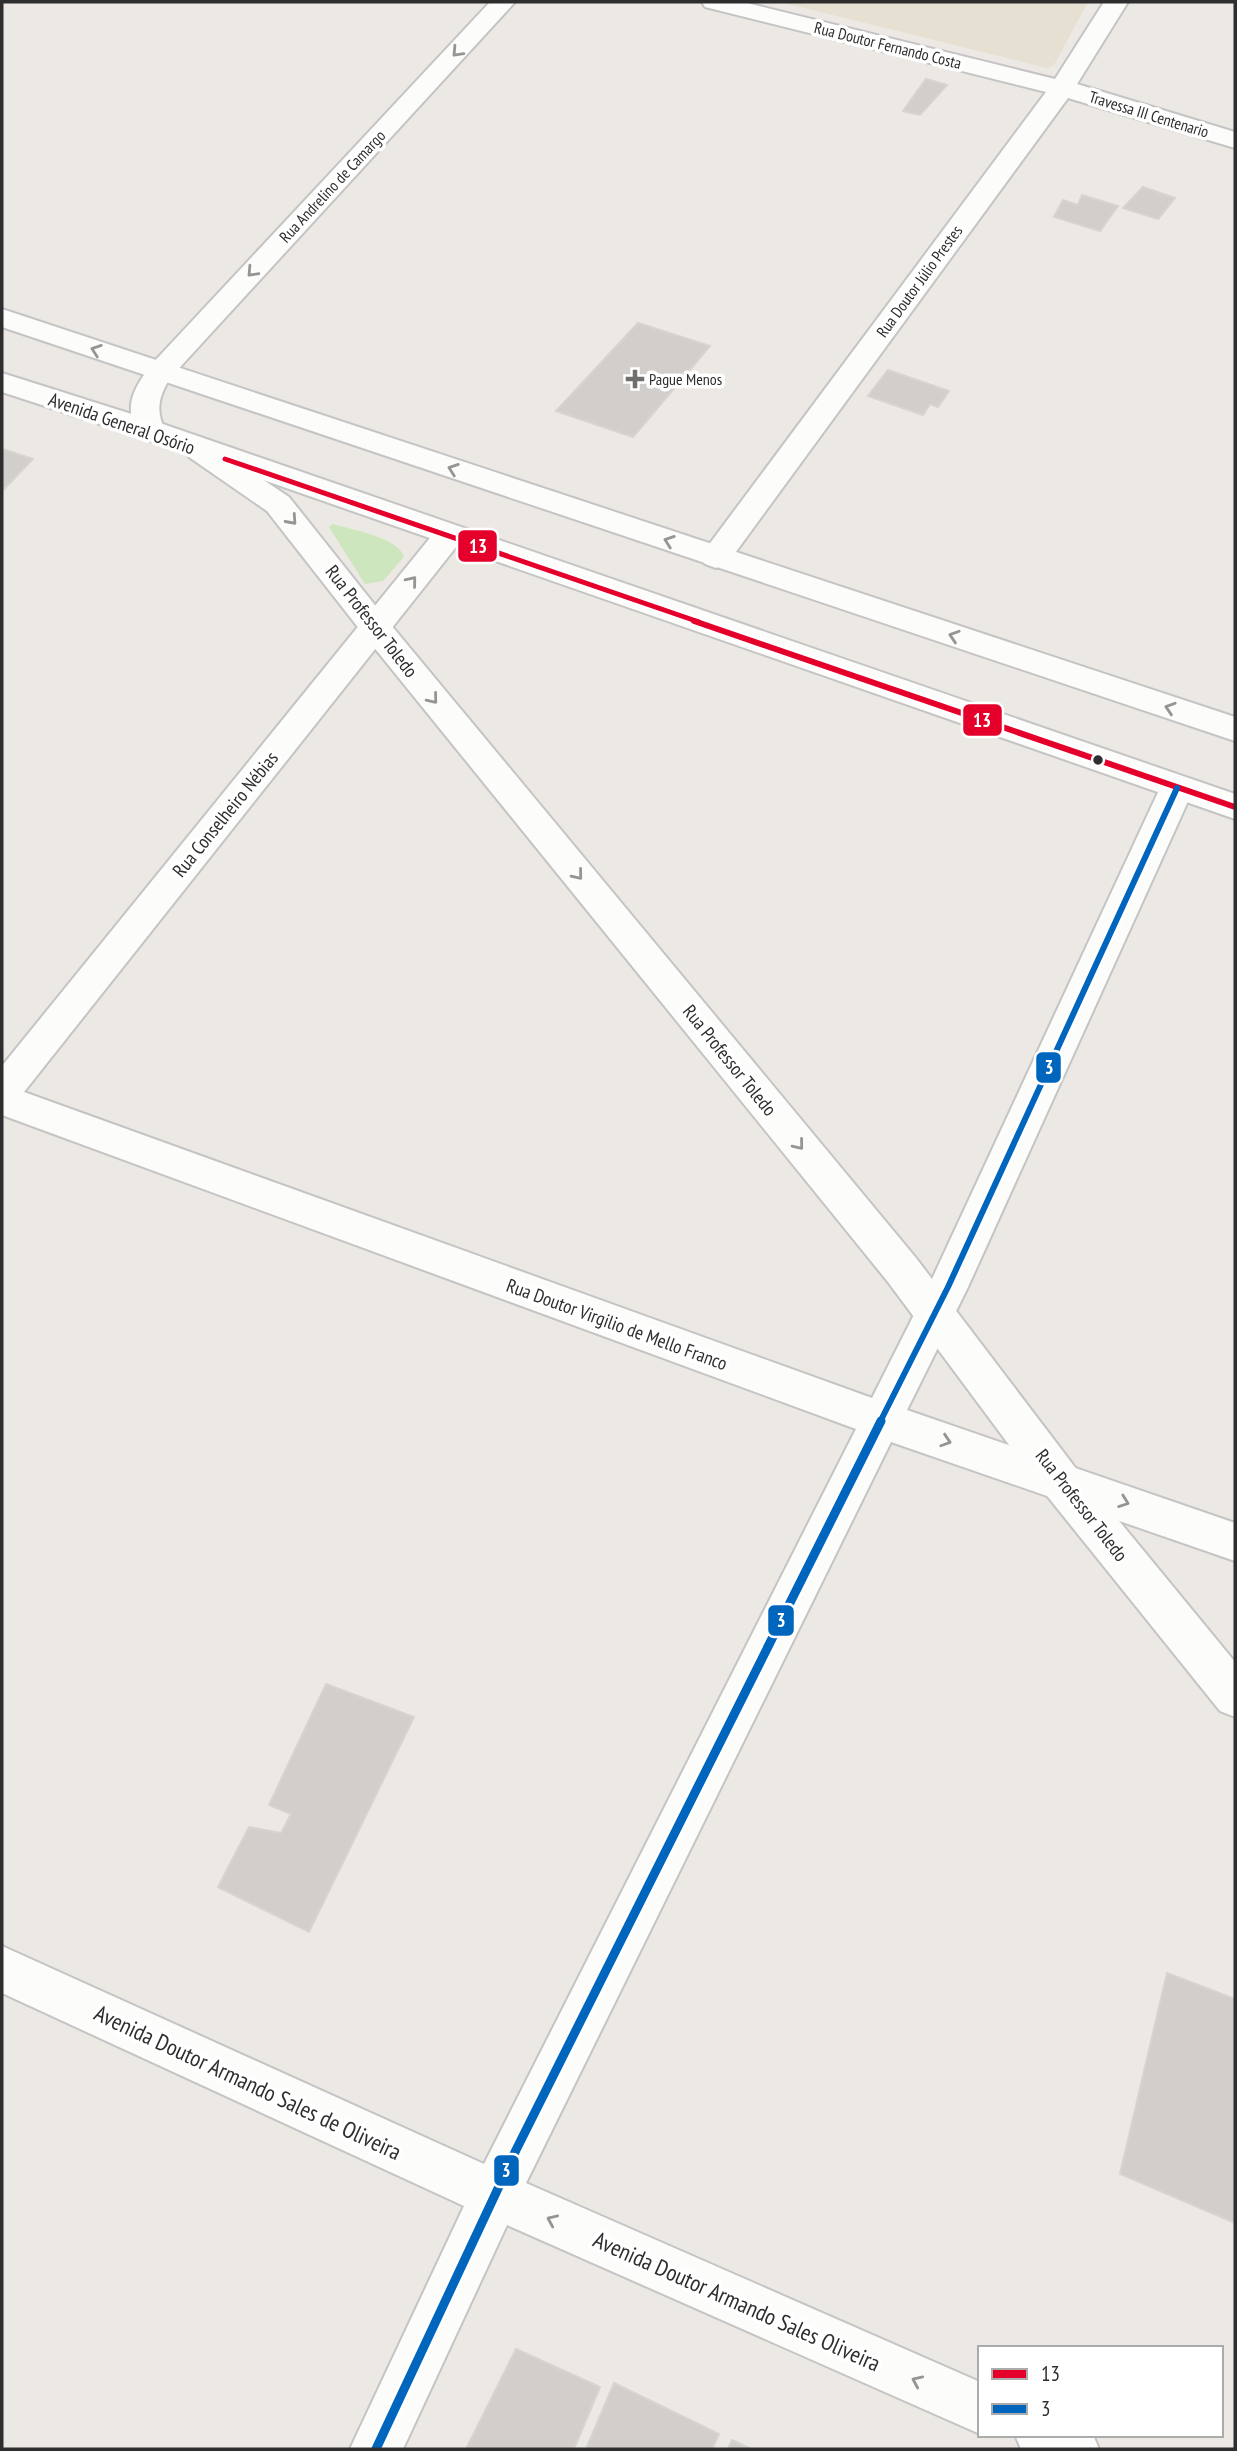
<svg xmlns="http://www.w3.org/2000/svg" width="1237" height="2451" font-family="'PT Sans Narrow',sans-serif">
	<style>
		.education { fill: #e6e0d3 }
		.green { fill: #cee6be }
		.building { fill: #d1cecb; stroke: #d7d4d0; stroke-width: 2 }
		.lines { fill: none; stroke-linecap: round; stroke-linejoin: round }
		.minor-casing { stroke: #c5c4c5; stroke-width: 4 }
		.tertiary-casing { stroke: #c5c4c5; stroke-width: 4 }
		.secondary-casing { stroke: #c5c4c5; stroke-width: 4 }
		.minor { fill: #fcfcfb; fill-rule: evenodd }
		.tertiary { fill: #fcfcfb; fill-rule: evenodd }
		.secondary { fill: #fcfcfb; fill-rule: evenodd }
		.bus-1-far1-casing { stroke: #fff; stroke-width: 9 }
		.bus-1-casing { stroke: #fff; stroke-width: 11 }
		.bus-2-far1-casing { stroke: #fff; stroke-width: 11 }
		.bus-2-casing { stroke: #fff; stroke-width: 14 }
		.bus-1-far1 { stroke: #e4002b; stroke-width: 5 }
		.bus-1 { stroke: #e4002b; stroke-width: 6 }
		.bus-2-far1 { stroke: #0065bd; stroke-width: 6 }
		.bus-2 { stroke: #0065bd; stroke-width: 9 }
		.oneway { stroke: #959594 }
		.poi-dot { fill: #706f6e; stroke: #fff; stroke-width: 2.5 }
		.bus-dot { fill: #2e2e2e; stroke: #fff; stroke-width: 2.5 }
		.labels { text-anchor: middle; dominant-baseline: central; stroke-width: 7; stroke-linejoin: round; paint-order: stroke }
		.far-street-label { font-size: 16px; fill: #2e2e2e; stroke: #fff }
		.far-poi-label { font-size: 16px; fill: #2e2e2e; stroke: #fff; text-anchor: start }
		.street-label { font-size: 19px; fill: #2e2e2e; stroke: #fff }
		.near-street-label { font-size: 23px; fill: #2e2e2e; stroke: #fff }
		.line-badge { stroke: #fff; stroke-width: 2.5 }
		.badge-label { font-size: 19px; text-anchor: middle; font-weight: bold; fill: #fff }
	</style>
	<rect width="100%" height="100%" fill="#ece8e4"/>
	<polygon class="education" points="780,2 1088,2 1054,65 1047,68"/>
	<path class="green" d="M 333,524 C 352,530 398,537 404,557 L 383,581 L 365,584 L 329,527 Z"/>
	<g class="building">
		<polygon points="926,79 947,85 920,115 903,111"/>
		<polygon points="1143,187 1175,198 1158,219 1123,208"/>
		<polygon points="1082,195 1118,206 1100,231 1054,217 1063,200 1078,205"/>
		<polygon points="638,323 710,346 633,437 556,411"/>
		<polygon points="888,370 949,391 938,407 930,404 923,415 868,396"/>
		<polygon points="2,449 33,459 2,491"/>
		<polygon points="326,1684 414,1717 309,1932 218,1887 249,1827 281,1833 291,1814 269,1805"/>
		<polygon points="1167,1973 1235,1999 1235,2223 1120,2174"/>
		<polygon points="516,2349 600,2387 574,2449 466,2449"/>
		<polygon points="614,2383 719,2434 712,2449 586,2449"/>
		<polygon points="732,2440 751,2449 728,2449"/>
	</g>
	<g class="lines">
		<defs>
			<g id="minor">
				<path d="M 490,2 L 515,2 L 171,377 C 159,395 155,410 165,430 L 160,437 L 150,440 L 140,437 C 122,408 133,389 151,365 Z"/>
				<polygon points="702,2 743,2 1055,79 1104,2 1128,2 1077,84 1235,132 1235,148 1068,98 727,564 716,568 705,564 701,557 705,550 1046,92 705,7"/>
				<polygon points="449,525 460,528 464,535 460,542 24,1092 872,1398 932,1279 1160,788 1165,779 1177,776 1189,779 1194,788 968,1287 907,1410 1235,1523 1235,1561 891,1442 526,2183 980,2382 980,2434 507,2225 403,2449 350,2449 464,2206 2,1993 2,1946 484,2164 856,1429 2,1115 2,1066 438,528"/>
				<polygon points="1015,2435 1093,2435 1099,2449 1021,2449"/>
			</g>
			<polygon id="tertiary" points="199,440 209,443 289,497 386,619 916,1258 1074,1466 1235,1662 1235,1717 1220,1711 1044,1492 888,1282 364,635 267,511 189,457 184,450 189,443"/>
			<g id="secondary">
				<polygon points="2,309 1235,717 1235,741 2,327"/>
				<polygon points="2,373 160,423 1235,794 1235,819 140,437 2,392"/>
			</g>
		</defs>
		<use href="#minor" class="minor-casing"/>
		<use href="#tertiary" class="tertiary-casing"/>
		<use href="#secondary" class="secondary-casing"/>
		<use href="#minor" class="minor"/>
		<use href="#tertiary" class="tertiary"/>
		<use href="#secondary" class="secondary"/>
		<defs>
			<polyline id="bus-1-far1" points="225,459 699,622"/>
			<polyline id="bus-1" points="694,621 1235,807"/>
			<polyline id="bus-2-far1" points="880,1422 948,1287 1177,788"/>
			<polyline id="bus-2" points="376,2449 516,2150 881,1421"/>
		</defs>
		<use href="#bus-1-far1" class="bus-1-far1-casing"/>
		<use href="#bus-1" class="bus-1-casing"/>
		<use href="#bus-2-far1" class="bus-2-far1-casing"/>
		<use href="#bus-2" class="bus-2-casing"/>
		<use href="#bus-1-far1" class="bus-1-far1"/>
		<use href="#bus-1" class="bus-1"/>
		<use href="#bus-2-far1" class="bus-2-far1"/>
		<use href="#bus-2" class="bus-2"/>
	</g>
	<defs><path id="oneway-chevron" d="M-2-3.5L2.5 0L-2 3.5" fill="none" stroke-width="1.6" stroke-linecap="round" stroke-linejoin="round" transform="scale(1.75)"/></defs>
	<g class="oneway">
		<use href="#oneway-chevron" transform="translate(457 52) rotate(133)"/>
		<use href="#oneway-chevron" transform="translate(252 272) rotate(133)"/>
		<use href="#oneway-chevron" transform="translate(96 350) rotate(-161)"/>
		<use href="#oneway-chevron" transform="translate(453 469) rotate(-161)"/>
		<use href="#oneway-chevron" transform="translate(292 520) rotate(48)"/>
		<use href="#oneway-chevron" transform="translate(669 541) rotate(-161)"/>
		<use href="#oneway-chevron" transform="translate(412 581) rotate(-51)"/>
		<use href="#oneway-chevron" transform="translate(954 636) rotate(-162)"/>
		<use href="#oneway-chevron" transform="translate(433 699) rotate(51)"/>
		<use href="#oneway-chevron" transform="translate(1170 708) rotate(-162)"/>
		<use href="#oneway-chevron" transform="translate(578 875) rotate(51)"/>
		<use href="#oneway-chevron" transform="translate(799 1145) rotate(51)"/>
		<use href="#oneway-chevron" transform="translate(946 1441) rotate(18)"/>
		<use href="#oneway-chevron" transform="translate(1124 1502) rotate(20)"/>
		<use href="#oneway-chevron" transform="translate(552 2220) rotate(-156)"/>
		<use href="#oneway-chevron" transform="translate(917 2381) rotate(-156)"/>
	</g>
	<path class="poi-dot" d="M631.5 368.5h7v7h7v7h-7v7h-7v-7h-7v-7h7z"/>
	<circle class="bus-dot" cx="1098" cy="760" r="6"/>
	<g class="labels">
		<g class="far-street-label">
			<text transform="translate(888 45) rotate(14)">Rua Doutor Fernando Costa</text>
			<text transform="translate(1149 114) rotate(17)">Travessa III Centenario</text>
			<text transform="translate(332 186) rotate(-47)">Rua Andrelino de Camargo</text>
			<text transform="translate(919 281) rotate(-54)">Rua Doutor Júlio Prestes</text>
		</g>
		<g class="far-poi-label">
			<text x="649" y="379">Pague Menos</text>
		</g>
		<g class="street-label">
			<text transform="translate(122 423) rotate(19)">Avenida General Osório</text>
			<text transform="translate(372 621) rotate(52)">Rua Professor Toledo</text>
			<text transform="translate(225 814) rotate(-51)">Rua Conselheiro Nébias</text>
			<text transform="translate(730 1060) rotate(51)">Rua Professor Toledo</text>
			<text transform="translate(617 1324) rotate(20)">Rua Doutor Virgilio de Mello Franco</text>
			<text transform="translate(1082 1505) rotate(52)">Rua Professor Toledo</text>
		</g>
		<g class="near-street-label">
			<text transform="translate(248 2082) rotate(25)">Avenida Doutor Armando Sales de Oliveira</text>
			<text transform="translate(737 2301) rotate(24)">Avenida Doutor Armando Sales Oliveira</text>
		</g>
	</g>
	<g class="line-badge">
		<rect x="457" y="529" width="41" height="34" rx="7" fill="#e4002b"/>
		<rect x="962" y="703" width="41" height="34" rx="7" fill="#e4002b"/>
		<rect x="1035" y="1051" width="27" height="33" rx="7" fill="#0065bd"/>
		<rect x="767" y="1604" width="28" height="33" rx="7" fill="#0065bd"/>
		<rect x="493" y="2154" width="27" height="33" rx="7" fill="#0065bd"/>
	</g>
	<g class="badge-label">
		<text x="478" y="553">13</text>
		<text x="982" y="727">13</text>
		<text x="1049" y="1074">3</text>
		<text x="781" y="1627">3</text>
		<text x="506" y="2177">3</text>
	</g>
	<rect width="1237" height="2451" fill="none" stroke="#2e2e2e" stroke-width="7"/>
	<rect x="978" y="2346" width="245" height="91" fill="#ffffff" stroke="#ababab" stroke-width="2"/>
	<rect x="992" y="2369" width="35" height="10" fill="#e4002b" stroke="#ababab" stroke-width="2"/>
	<text x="1041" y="2381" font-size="21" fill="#2e2e2e">13</text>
	<rect x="992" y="2404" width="35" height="10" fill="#0065bd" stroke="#ababab" stroke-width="2"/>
	<text x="1041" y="2416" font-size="21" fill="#2e2e2e">3</text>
</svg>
